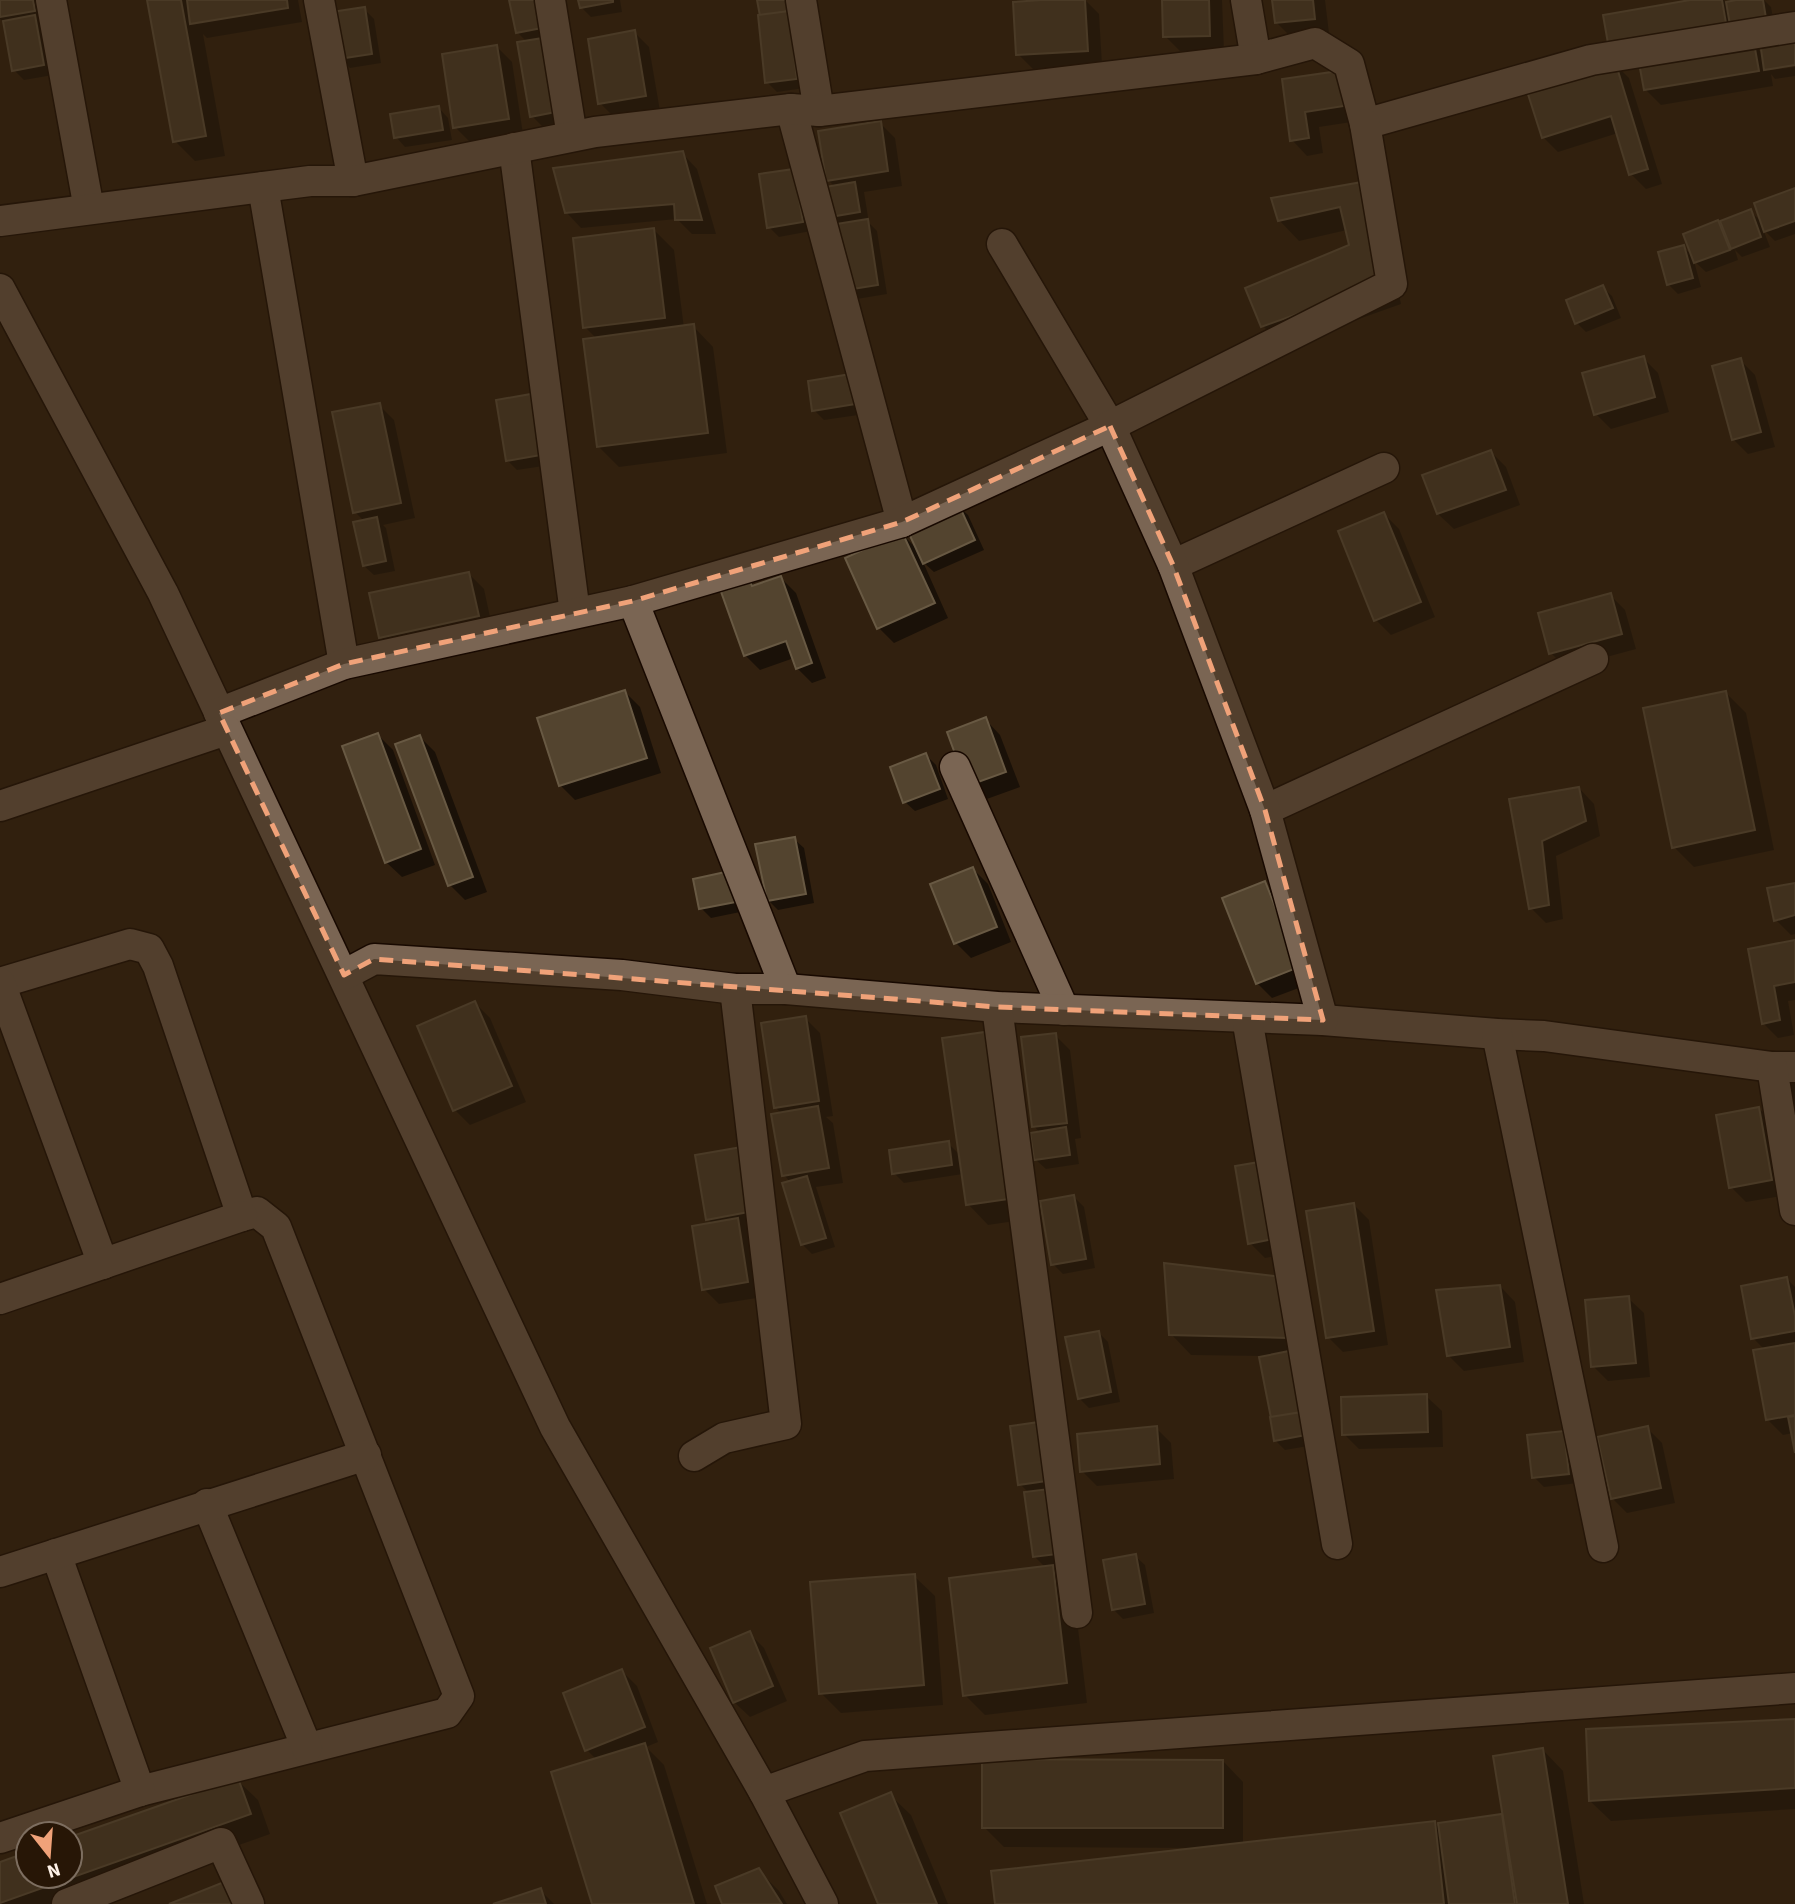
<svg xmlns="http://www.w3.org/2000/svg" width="1795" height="1904" font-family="'Source Sans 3',sans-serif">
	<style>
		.shadow { fill: #0007 }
		.building { fill: #53442f; stroke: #685943; stroke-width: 2 }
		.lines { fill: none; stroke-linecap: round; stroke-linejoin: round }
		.minor-casing { stroke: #180900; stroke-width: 33 }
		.minor { stroke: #7a6553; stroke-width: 30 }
		.marked { fill: none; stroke: #f0a279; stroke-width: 5; stroke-dasharray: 14 9; stroke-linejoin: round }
	</style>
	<rect width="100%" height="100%" fill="#31200f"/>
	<g class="shadow">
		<polygon points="0,0 40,0 44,20 38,21 44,27 53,75 24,80 14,70 5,23 0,19"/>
		<polygon points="149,0 298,0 302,22 207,38 203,34 225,156 195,161 175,141"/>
		<polygon points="511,0 543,0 565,121 542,126 532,116 527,42 517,32"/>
		<polygon points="580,0 620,0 622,12 591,17 581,7"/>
		<polygon points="759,0 794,0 805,88 777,92 767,82"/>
		<polygon points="1069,0 1085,0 1099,14 1102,65 1033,69 1018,54"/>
		<polygon points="1164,0 1222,0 1224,51 1180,51 1165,36"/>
		<polygon points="1274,0 1325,0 1329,33 1292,38 1277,23"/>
		<polygon points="1700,0 1724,0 1727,3 1764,0 1771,7 1775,28 1741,44"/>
		<polygon points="364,9 374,19 381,63 350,68 340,58"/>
		<polygon points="634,32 649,47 660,111 615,118 600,103"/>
		<polygon points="1754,45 1764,55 1795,63 1771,67 1771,70 1795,67 1795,76 1775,79 1771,74 1773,86 1661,105 1646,90"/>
		<polygon points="497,47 512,62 523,134 470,142 455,127"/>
		<polygon points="1614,63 1629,78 1662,184 1646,189 1631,174 1618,133 1558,152 1543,137"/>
		<polygon points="1339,73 1358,121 1319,127 1323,153 1307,156 1292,140 1284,80"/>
		<polygon points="439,108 448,118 452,140 405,147 396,137"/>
		<polygon points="880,123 895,138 902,186 864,192 869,223 877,231 887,294 857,299 847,289 840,225 831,216 835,187 828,180"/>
		<polygon points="682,153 697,169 716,234 692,234 677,219 581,228 566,212"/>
		<polygon points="794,171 811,231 779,237 769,227"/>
		<polygon points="1795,190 1795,234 1775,241 1763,229 1770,247 1742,257 1735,250 1738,260 1706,272 1694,261 1701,287 1678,294 1668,284 1683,247 1694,257 1685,235 1750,211 1763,223"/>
		<polygon points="1273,199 1381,205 1401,304 1283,346 1263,326 1351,247 1347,230 1299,241 1279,220"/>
		<polygon points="654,230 674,250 684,328 693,326 713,347 727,453 619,467 599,447 597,339 585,327"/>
		<polygon points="1602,287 1612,296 1621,318 1586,332 1577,323"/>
		<polygon points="1643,358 1658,373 1669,412 1611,429 1596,414"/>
		<polygon points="1740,360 1755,375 1775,447 1748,454 1733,439"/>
		<polygon points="851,376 865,414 824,420 814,410"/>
		<polygon points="531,396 541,406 550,465 517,470 507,460"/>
		<polygon points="379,405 394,420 415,518 383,525 386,528 395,571 374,575 364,566 364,521 355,512"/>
		<polygon points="1491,452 1506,467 1520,505 1454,529 1438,514 1425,476"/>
		<polygon points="958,506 968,515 984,550 934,572 923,562 948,618 894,643 879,628 902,534 918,550"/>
		<polygon points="1384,514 1399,529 1435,617 1391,635 1376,620"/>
		<polygon points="469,574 484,589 493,631 396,652 381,637"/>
		<polygon points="747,578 756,587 781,578 796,593 826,678 812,683 797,668 794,658 760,670 745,655"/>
		<polygon points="1610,595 1625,610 1636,649 1566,668 1551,653"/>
		<polygon points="625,692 640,707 661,773 575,800 560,785"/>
		<polygon points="1726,693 1746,713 1774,850 1694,867 1674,847"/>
		<polygon points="985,719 1000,735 1020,787 984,800 969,785"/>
		<polygon points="378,735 393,750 435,865 402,877 386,862"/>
		<polygon points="420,737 435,752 487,892 465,900 450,885 397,745"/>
		<polygon points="926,755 936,765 948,799 915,811 905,802"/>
		<polygon points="1579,788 1594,804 1600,836 1556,856 1563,919 1546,923 1531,908 1511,801"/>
		<polygon points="794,839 804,848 814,903 778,910 768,900"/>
		<polygon points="973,869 988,884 1011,942 971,958 956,943"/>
		<polygon points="729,873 745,911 711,918 701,908"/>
		<polygon points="1264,884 1280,899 1312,983 1272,998 1257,983"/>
		<polygon points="1795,884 1795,934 1791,935 1776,920"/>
		<polygon points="1795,942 1795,1000 1788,1001 1794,1035 1778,1038 1763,1023 1750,950"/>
		<polygon points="475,1003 490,1018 526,1102 470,1125 455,1110 419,1027"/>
		<polygon points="805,1018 820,1033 833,1116 826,1117 833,1123 843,1183 816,1187 835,1247 812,1254 802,1244 791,1183 784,1175 782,1114 775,1107"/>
		<polygon points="984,1034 1004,1055 1028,1219 988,1225 968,1204 963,1174 904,1183 894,1173 948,1143 961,1156"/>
		<polygon points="1055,1035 1070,1050 1081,1138 1075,1139 1079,1164 1046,1169 1036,1160 1040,1133 1034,1126"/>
		<polygon points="1795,1083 1795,1134 1783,1084"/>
		<polygon points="1759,1108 1774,1124 1787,1195 1746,1202 1731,1187"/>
		<polygon points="697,1157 768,1226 747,1230 752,1235 763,1297 719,1304 704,1289 713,1224 708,1219"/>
		<polygon points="1237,1167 1293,1253 1265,1258 1250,1243"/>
		<polygon points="1074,1197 1084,1207 1095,1268 1063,1274 1053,1264"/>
		<polygon points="1354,1205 1369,1220 1388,1345 1343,1352 1328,1337"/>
		<polygon points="1282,1279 1314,1445 1285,1450 1275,1440 1260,1356 1191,1355 1171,1334"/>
		<polygon points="1787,1279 1795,1287 1795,1445 1793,1433 1783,1435 1768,1420 1765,1350 1753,1338"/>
		<polygon points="1500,1286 1515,1302 1524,1362 1464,1371 1449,1356"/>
		<polygon points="1628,1298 1644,1313 1650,1377 1608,1381 1593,1366"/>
		<polygon points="1098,1332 1108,1342 1120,1402 1089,1408 1079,1398"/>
		<polygon points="1426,1396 1442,1411 1443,1447 1359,1449 1344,1434"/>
		<polygon points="1038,1423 1067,1563 1051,1565 1073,1587 1087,1703 985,1715 965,1695 1046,1568 1034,1556 1029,1493 1020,1484"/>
		<polygon points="1156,1428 1171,1443 1174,1479 1097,1486 1082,1471"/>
		<polygon points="1647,1428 1662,1443 1675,1503 1627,1513 1612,1498"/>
		<polygon points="1563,1433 1573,1443 1578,1483 1544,1487 1534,1477"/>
		<polygon points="1135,1556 1145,1565 1154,1613 1123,1619 1113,1609"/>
		<polygon points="914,1576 935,1596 943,1705 841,1713 821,1693"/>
		<polygon points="749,1633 764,1648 787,1701 750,1717 734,1702"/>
		<polygon points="622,1671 637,1686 658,1742 646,1747 664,1765 707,1904 594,1904 597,1760 587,1750"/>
		<polygon points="1795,1720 1795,1809 1611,1821 1590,1801"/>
		<polygon points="1543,1750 1563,1771 1584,1904 996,1904 1193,1850 1193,1848 1004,1847 984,1827 1223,1761 1243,1782 1243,1845 1434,1823 1441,1829 1440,1824 1504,1815"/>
		<polygon points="237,1780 258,1800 270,1834 73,1904 0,1904 0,1864 28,1854 28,1876 70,1876 70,1839"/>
		<polygon points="890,1795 911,1815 948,1904 880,1904"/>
		<polygon points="758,1870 779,1891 787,1904 724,1904"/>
		<polygon points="540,1890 554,1904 499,1904"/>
	</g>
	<g class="building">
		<polygon points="0,0 33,0 35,11 0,17"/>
		<polygon points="147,0 181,0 206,136 173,142"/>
		<polygon points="187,0 287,0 288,8 190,24"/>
		<polygon points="509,0 536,0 542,28 516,33"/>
		<polygon points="578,0 613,0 613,2 580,8"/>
		<polygon points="757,0 787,0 789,11 760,16"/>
		<polygon points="1041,0 1085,0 1088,51 1016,55 1013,2"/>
		<polygon points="1162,0 1209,0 1210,36 1163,37"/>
		<polygon points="1272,0 1313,0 1315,19 1275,23"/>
		<polygon points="1690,0 1722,0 1727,29 1609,49 1603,15"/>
		<polygon points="1736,0 1763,0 1766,18 1730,25 1726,2"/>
		<polygon points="365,7 372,54 338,59 331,12"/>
		<polygon points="789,11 797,79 765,83 758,15"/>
		<polygon points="35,15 44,65 12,71 3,21"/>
		<polygon points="635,30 646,96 598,104 588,39"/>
		<polygon points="1795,37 1795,65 1764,70 1760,42"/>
		<polygon points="543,38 556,112 530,117 517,42"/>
		<polygon points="1754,43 1759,71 1644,90 1639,63"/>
		<polygon points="497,45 509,119 453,128 442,54"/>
		<polygon points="1615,61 1648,169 1629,175 1611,116 1542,138 1526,88"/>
		<polygon points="1339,71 1344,106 1305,112 1309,138 1290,141 1282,79"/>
		<polygon points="439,106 443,130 394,138 390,114"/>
		<polygon points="881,121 888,171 826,181 818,131"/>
		<polygon points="683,151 702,220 675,220 674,204 565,213 553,168"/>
		<polygon points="794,169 803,222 767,228 759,174"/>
		<polygon points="855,182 860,212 830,217 825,187"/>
		<polygon points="1362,182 1381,284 1261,327 1245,288 1349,245 1340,207 1278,221 1271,198"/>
		<polygon points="1795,188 1795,221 1764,232 1754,203"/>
		<polygon points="1751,209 1761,237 1731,249 1720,221"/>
		<polygon points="868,219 878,285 846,290 836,224"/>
		<polygon points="1718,220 1730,250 1694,263 1683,234"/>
		<polygon points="654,228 665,318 583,328 573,238"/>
		<polygon points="1684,245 1693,278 1667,285 1658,252"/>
		<polygon points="1603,285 1613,308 1575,324 1566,300"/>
		<polygon points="694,324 708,433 597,447 583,339"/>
		<polygon points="1644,356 1655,397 1594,415 1582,373"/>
		<polygon points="1741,358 1761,432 1732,440 1712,366"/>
		<polygon points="851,374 856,404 812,411 808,381"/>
		<polygon points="531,394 541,455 506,461 496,400"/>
		<polygon points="380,403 401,503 353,513 332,412"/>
		<polygon points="1491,450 1506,490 1437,514 1422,475"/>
		<polygon points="958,503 975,540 923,564 906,527"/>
		<polygon points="1384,512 1421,602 1374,621 1338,531"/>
		<polygon points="377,517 386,561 363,566 353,522"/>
		<polygon points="902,532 935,603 877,629 845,558"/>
		<polygon points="469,572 479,616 379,638 369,593"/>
		<polygon points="748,576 752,586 781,576 812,663 796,669 786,641 744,656 719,586"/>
		<polygon points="1611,593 1622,634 1549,654 1538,613"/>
		<polygon points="625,690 647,758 559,786 537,718"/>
		<polygon points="1726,691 1755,830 1672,848 1643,708"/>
		<polygon points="986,717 1006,772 967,786 947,732"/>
		<polygon points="378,733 421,849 385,863 342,746"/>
		<polygon points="420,735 473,877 448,886 395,744"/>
		<polygon points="926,753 940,789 903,803 890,767"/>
		<polygon points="1579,787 1586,821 1542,841 1549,905 1529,909 1509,799"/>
		<polygon points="795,837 806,894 767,901 755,844"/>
		<polygon points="973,867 997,927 954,944 930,884"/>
		<polygon points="730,871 736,902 699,909 693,879"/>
		<polygon points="1265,881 1299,967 1256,984 1222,898"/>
		<polygon points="1795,883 1795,915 1774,921 1767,888"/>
		<polygon points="1795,940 1795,982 1774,986 1780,1020 1762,1024 1748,949"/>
		<polygon points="475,1001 512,1086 453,1111 417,1026"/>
		<polygon points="806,1016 819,1101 774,1108 761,1023"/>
		<polygon points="985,1032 1009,1199 966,1205 942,1038"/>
		<polygon points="1056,1033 1067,1123 1032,1127 1021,1037"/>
		<polygon points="818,1106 829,1168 782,1176 771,1114"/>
		<polygon points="1759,1107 1772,1180 1729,1188 1716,1115"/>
		<polygon points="1066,1127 1070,1155 1034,1160 1030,1133"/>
		<polygon points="949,1141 952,1165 892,1174 889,1150"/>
		<polygon points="742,1147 754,1211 706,1220 695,1155"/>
		<polygon points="1265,1161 1279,1238 1248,1244 1235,1166"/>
		<polygon points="807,1176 826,1238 801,1245 782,1183"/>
		<polygon points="1074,1195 1086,1259 1051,1265 1040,1201"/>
		<polygon points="1354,1203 1374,1331 1326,1338 1306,1211"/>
		<polygon points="738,1218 748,1282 702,1290 692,1226"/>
		<polygon points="1164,1263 1283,1277 1288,1338 1169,1335"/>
		<polygon points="1787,1277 1795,1316 1795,1331 1751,1339 1741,1286"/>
		<polygon points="1500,1285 1510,1347 1447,1356 1436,1290"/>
		<polygon points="1629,1296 1636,1363 1591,1367 1585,1300"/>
		<polygon points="1099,1331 1111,1392 1078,1399 1065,1337"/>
		<polygon points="1795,1343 1795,1415 1766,1420 1753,1350"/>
		<polygon points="1289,1351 1302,1412 1271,1418 1259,1357"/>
		<polygon points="1427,1394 1428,1432 1342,1435 1341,1397"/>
		<polygon points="1302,1412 1306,1435 1274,1441 1270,1417"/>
		<polygon points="1795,1416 1795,1453 1788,1417"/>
		<polygon points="1039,1422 1047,1481 1018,1485 1010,1426"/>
		<polygon points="1157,1426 1160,1464 1080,1472 1077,1434"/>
		<polygon points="1648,1426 1661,1488 1611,1499 1597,1437"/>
		<polygon points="1564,1431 1569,1474 1532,1478 1527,1435"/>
		<polygon points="1049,1489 1058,1554 1033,1557 1024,1492"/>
		<polygon points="1136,1554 1145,1604 1112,1610 1103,1560"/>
		<polygon points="1053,1565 1067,1683 963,1696 949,1578"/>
		<polygon points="915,1574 924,1685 819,1694 810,1582"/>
		<polygon points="750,1631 773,1686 733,1703 710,1648"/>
		<polygon points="622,1669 645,1727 585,1751 563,1693"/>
		<polygon points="1795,1719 1795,1788 1589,1801 1586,1729"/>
		<polygon points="645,1743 694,1904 592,1904 551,1772"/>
		<polygon points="1543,1748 1568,1904 1517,1904 1493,1756"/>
		<polygon points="982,1759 1223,1760 1223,1828 982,1828"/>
		<polygon points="238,1778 251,1814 0,1903 0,1862 28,1852 28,1876 70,1876 70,1837"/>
		<polygon points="891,1792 937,1904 878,1904 840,1813"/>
		<polygon points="1502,1814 1515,1904 1449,1904 1438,1823"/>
		<polygon points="1435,1821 1444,1904 995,1904 991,1871"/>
		<polygon points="759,1868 782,1904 722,1904 715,1886"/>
		<polygon points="224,1882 233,1904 169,1904"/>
		<polygon points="541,1888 546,1904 493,1904"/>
	</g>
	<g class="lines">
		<defs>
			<g id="minor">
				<polyline points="51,0 89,209"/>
				<polyline points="319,0 353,181"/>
				<polyline points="550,0 572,136"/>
				<polyline points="801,0 819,111"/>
				<polyline points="1246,0 1256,59"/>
				<polyline points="791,109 902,522"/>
				<polyline points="514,148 575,613"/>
				<polyline points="263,187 344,664"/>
				<polyline points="0,221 310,181 353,181 595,132 791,109 819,111 1256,59 1315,43 1349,64 1365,124 1591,60 1795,27"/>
				<polyline points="0,289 163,593 555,1427 764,1792 823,1904"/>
				<polyline points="1173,565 1384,468"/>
				<polyline points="633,601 902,522 1110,426 1002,244"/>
				<polyline points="219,713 344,664 633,601 786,989"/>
				<polyline points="955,767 1064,1010"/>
				<polyline points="0,806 226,730"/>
				<polyline points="1265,810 1593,659"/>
				<polyline points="344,975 374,959 622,975 735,989 786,989 997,1007 1323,1020 1497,1034 1544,1036 1772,1067 1795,1067"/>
				<polyline points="0,983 130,944 149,949 158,966 242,1216 257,1212 276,1227 459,1696 447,1713 140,1791 0,1838"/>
				<polyline points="0,983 103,1264"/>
				<polyline points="997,1007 1077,1613"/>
				<polyline points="1247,1018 1337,1544"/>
				<polyline points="1323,1020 1265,810 1173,565 1110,426 1392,284 1365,124"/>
				<polyline points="1497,1034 1603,1547"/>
				<polyline points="1772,1067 1795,1210"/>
				<polyline points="0,1299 242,1216"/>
				<polyline points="694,1456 724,1438 786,1424 735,989"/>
				<polyline points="207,1504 307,1748"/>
				<polyline points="56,1554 140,1791"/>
				<polyline points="0,1572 366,1455"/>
				<polyline points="764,1792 865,1756 1795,1688"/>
				<polyline points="67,1904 221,1843 249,1904"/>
			</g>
		</defs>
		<use href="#minor" class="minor-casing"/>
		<use href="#minor" class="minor"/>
	</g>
	<path d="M0 0H1795V1904H0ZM 1110,426 L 1173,565 L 1265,810 L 1323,1020 L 997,1007 L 374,959 L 344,975 L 219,713 L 344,664 L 633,601 L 902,522 Z" fill="#31200f" fill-opacity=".55" fill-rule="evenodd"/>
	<path class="marked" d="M 1110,426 L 1173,565 L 1265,810 L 1323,1020 L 997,1007 L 374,959 L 344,975 L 219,713 L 344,664 L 633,601 L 902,522 Z"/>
	<g transform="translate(49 1855) rotate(163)"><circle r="33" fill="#271606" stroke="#7d6e60" stroke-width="2"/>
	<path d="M0-5L12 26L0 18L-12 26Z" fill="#f0a279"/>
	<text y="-10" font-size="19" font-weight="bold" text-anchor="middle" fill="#fef2e8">N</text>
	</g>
</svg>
